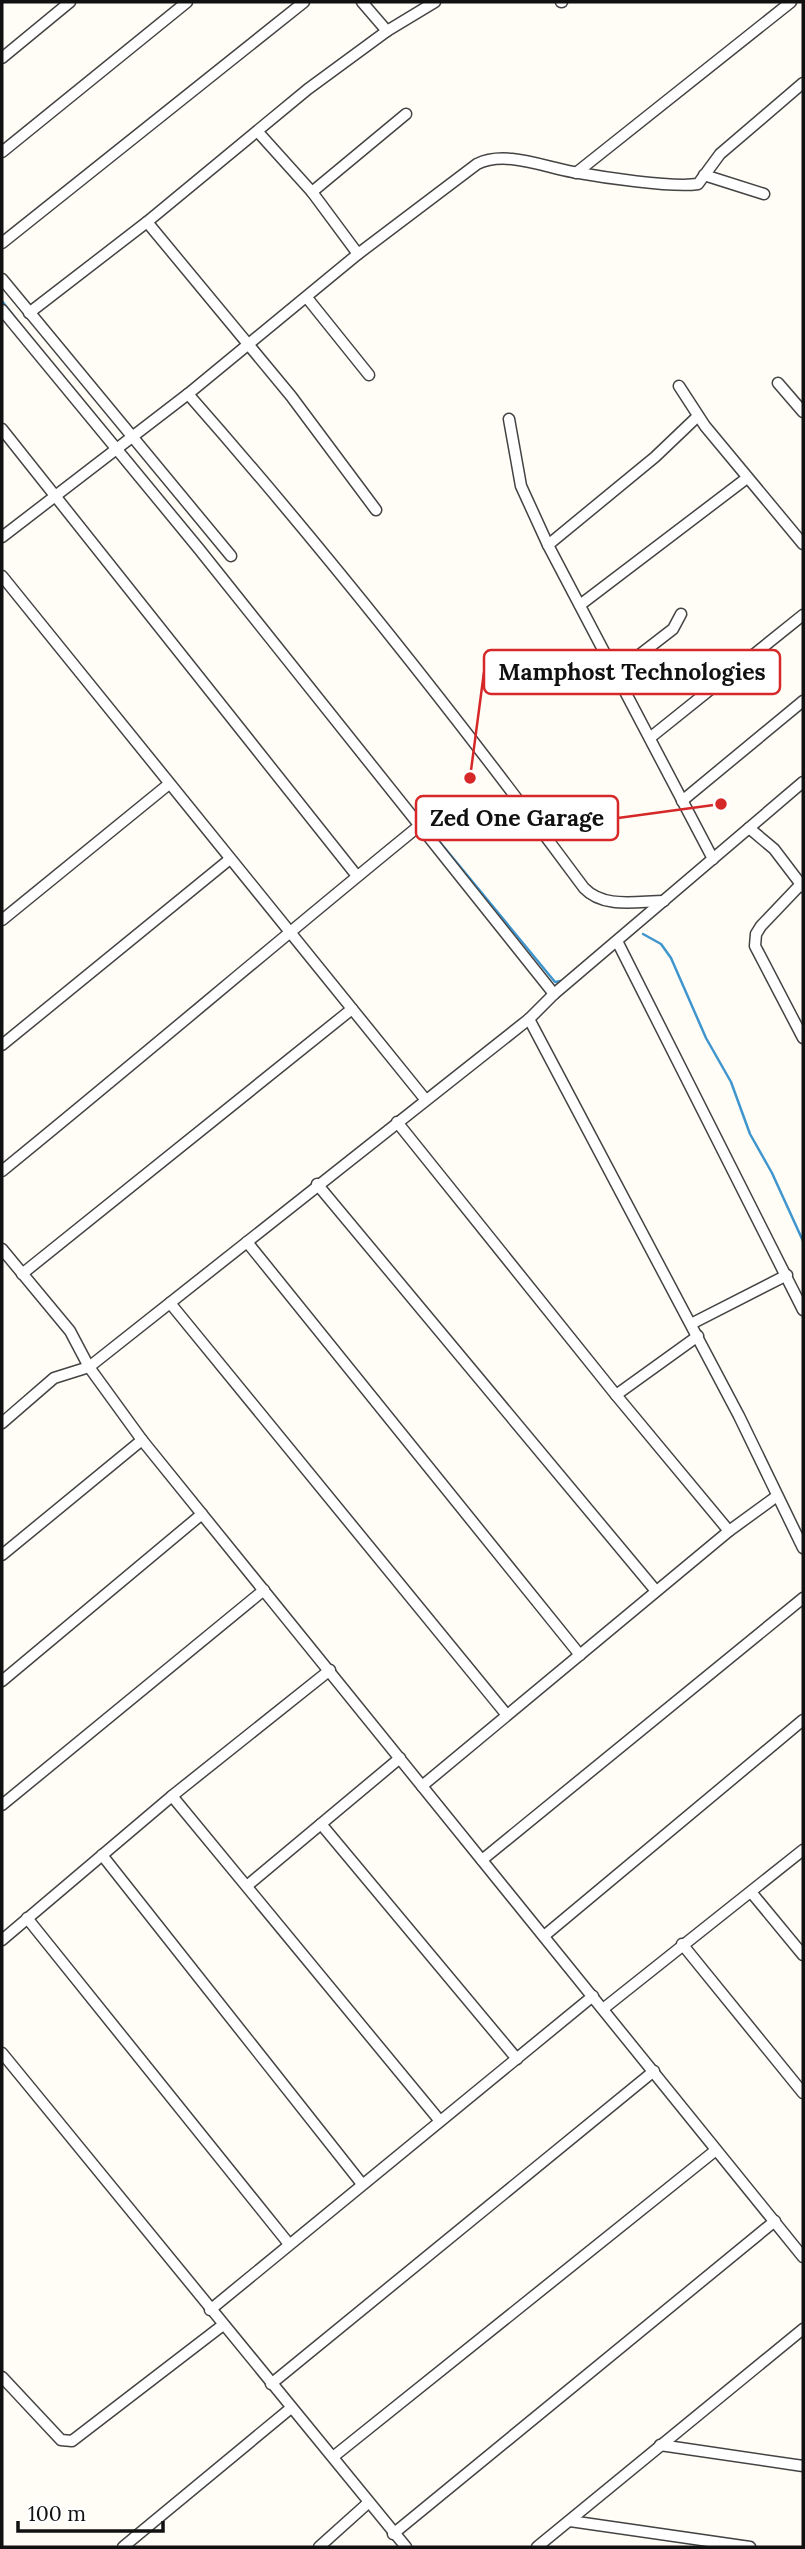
<svg xmlns="http://www.w3.org/2000/svg" width="805" height="2549" font-family="Lora,serif">
	<style>
		.lines { fill: none; stroke-linecap: round; stroke-linejoin: round }
		.stream { stroke: #3f96cf; stroke-width: 2.5 }
		.street-casing { stroke: #444; stroke-width: 13 }
		.street { stroke: #fff; stroke-width: 10 }
		.leader { fill: none; stroke: #d62828; stroke-width: 2.5 }
		.callout-dot { fill: #d62828; stroke: #fff; stroke-width: 2.5 }
		.callout { fill: #fff; stroke: #d62828; stroke-width: 2.5 }
		.callout-label { font-size: 23px; text-anchor: middle; font-weight: bold; fill: #111 }
	</style>
	<rect width="100%" height="100%" fill="#fffdf5"/>
	<g class="lines">
		<g class="stream">
			<polyline points="2,301 19,323"/>
			<polyline points="434,835 555,982 561,981"/>
			<polyline points="643,934 661,944 671,958 706,1038 731,1082 750,1134 772,1173 803,1241"/>
		</g>
		<defs>
			<g id="street">
				<polyline points="362,2 387,31"/>
				<polyline points="561,2 562,2"/>
				<polyline points="2,58 70,2"/>
				<polyline points="258,132 312,192 358,254"/>
				<polyline points="2,152 187,2"/>
				<polyline points="576,173 791,2"/>
				<polyline points="704,175 764,194"/>
				<polyline points="312,192 406,114"/>
				<polyline points="147,222 291,396 376,510"/>
				<polyline points="2,243 304,2"/>
				<polyline points="2,279 231,556"/>
				<polyline points="308,299 369,375"/>
				<polyline points="2,310 199,549 554,994"/>
				<polyline points="29,313 147,222 308,89 387,31 435,2"/>
				<polyline points="778,383 803,412"/>
				<polyline points="679,386 705,426 803,544"/>
				<path d="M 188,394 C 327,552 458,718 584,888 C 604,909 637,901 664,901"/>
				<polyline points="509,419 521,486 548,545 713,859"/>
				<polyline points="2,429 357,876"/>
				<path d="M 2,537 L 188,394 L 358,254 L 477,164 C 505,150 544,167 573,172 C 601,177 672,188 698,184 L 720,154 L 803,83"/>
				<polyline points="548,545 655,457 698,416"/>
				<polyline points="2,576 425,1099"/>
				<polyline points="580,605 747,478"/>
				<polyline points="616,673 673,629 681,614"/>
				<polyline points="651,737 803,615"/>
				<polyline points="682,801 803,701"/>
				<polyline points="749,828 774,849 803,887"/>
				<polyline points="801,884 761,926 756,934 755,946 803,1038"/>
				<polyline points="2,920 169,784"/>
				<polyline points="617,941 803,1310"/>
				<polyline points="529,1019 739,1416 803,1548"/>
				<polyline points="2,1045 230,859"/>
				<polyline points="397,1122 616,1395 729,1531"/>
				<path d="M 2,1171 C 142,1057 279,940 419,826"/>
				<polyline points="317,1184 656,1591"/>
				<polyline points="247,1242 580,1655"/>
				<polyline points="2,1249 70,1331 89,1367 142,1440 803,2257"/>
				<polyline points="22,1274 352,1009"/>
				<polyline points="170,1303 506,1714"/>
				<polyline points="691,1324 787,1275"/>
				<polyline points="616,1395 698,1336"/>
				<polyline points="2,1423 54,1378 89,1367 529,1019 554,994 803,782"/>
				<polyline points="2,1555 142,1440"/>
				<polyline points="2,1681 202,1514"/>
				<polyline points="422,1786 729,1531 777,1496"/>
				<polyline points="172,1796 440,2121"/>
				<polyline points="2,1805 264,1590"/>
				<polyline points="321,1824 517,2059"/>
				<polyline points="102,1855 362,2184"/>
				<polyline points="482,1860 803,1598"/>
				<polyline points="248,1885 400,1758"/>
				<polyline points="751,1892 803,1955"/>
				<polyline points="27,1918 289,2244"/>
				<polyline points="544,1936 803,1720"/>
				<polyline points="2,1940 172,1796 330,1670"/>
				<polyline points="682,1944 803,2093"/>
				<polyline points="603,2009 803,1850"/>
				<polyline points="2,2053 406,2547"/>
				<polyline points="210,2310 593,1996"/>
				<polyline points="2,2377 61,2440 72,2441 223,2325"/>
				<polyline points="271,2384 654,2071"/>
				<polyline points="660,2445 803,2466"/>
				<polyline points="333,2457 716,2150"/>
				<polyline points="570,2521 750,2547"/>
				<polyline points="393,2534 775,2221"/>
				<polyline points="123,2547 291,2408"/>
				<polyline points="319,2547 368,2503"/>
				<polyline points="537,2547 803,2329"/>
			</g>
		</defs>
		<use href="#street" class="street-casing"/>
		<use href="#street" class="street"/>
	</g>
	<path class="leader" d="M470 778L484 672M721 804L618 818"/>
	<g class="callout-dot">
		<circle cx="470" cy="778" r="7"/>
		<circle cx="721" cy="804" r="7"/>
	</g>
	<g class="callout">
		<rect x="484" y="650" width="296" height="44" rx="7"/>
		<rect x="416" y="796" width="202" height="44" rx="7"/>
	</g>
	<g class="callout-label">
		<text x="632" y="680">Mamphost Technologies</text>
		<text x="517" y="826">Zed One Garage</text>
	</g>
	<rect width="805" height="2549" fill="none" stroke="#111111" stroke-width="7"/>
	<path d="M18 2521v10h145v-10" fill="none" stroke="#111111" stroke-width="3.5"/>
	<text x="28" y="2521" font-size="21" fill="#111111" stroke="#ffffff" stroke-width="5" paint-order="stroke">100 m</text>
</svg>
